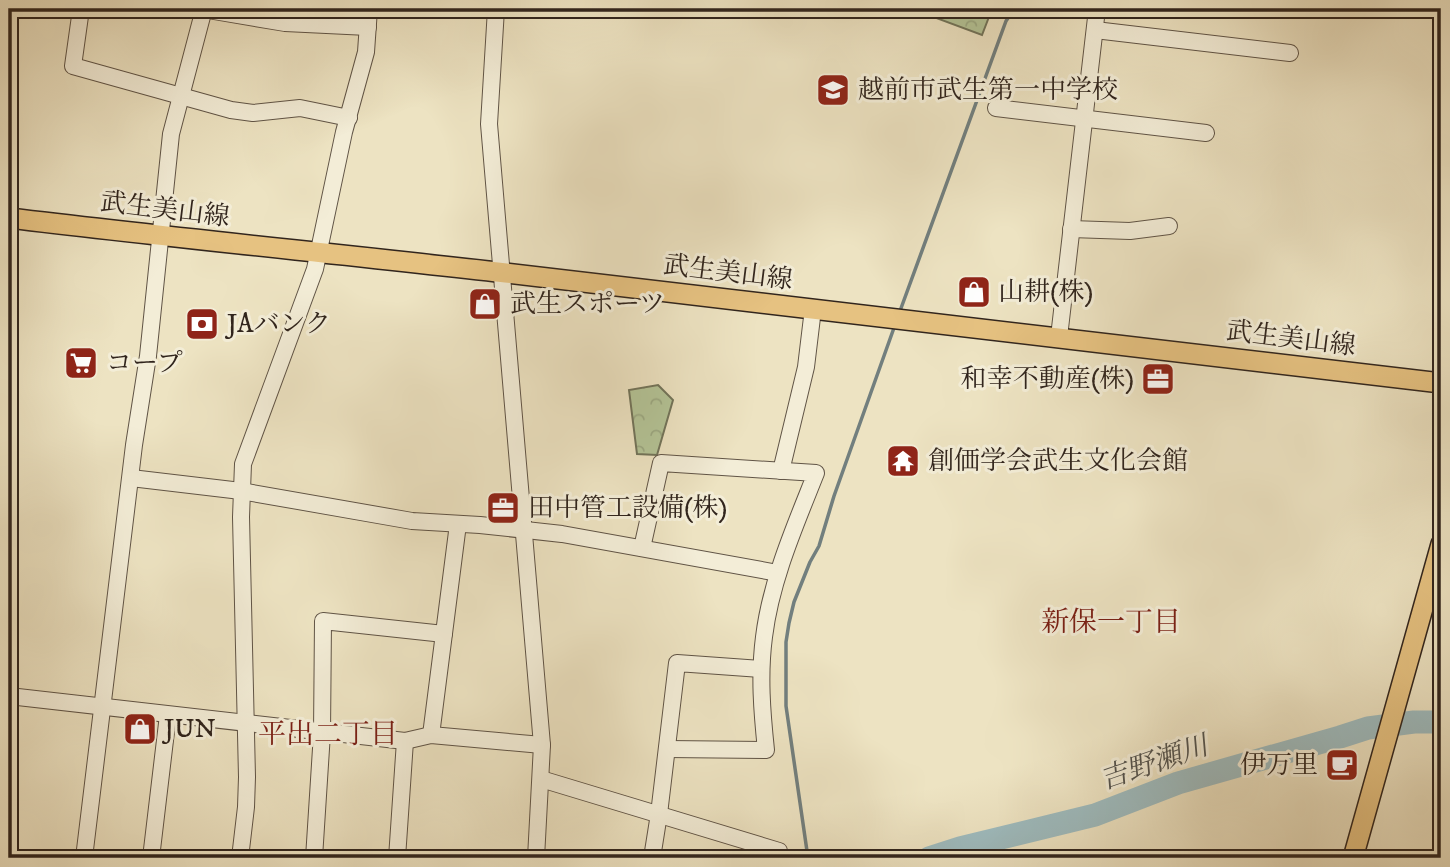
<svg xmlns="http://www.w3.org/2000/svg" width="1450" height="867" font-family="'IM FELL DW Pica','Noto Serif JP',serif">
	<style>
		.park { fill: url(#park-crowns); stroke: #72745a; stroke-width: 2 }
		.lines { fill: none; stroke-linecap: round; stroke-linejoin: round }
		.stream { stroke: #727f7e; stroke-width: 3.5 }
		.river { stroke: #9ebbbe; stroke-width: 23 }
		.minor-casing { stroke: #605446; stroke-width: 18 }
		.major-casing { stroke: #31251d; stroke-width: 22 }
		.minor { stroke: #f3edd7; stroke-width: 16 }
		.major { stroke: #e6c281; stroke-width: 19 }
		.labels { text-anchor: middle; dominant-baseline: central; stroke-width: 6; stroke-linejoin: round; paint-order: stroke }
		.poi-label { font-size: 26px; fill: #31251d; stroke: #f3edd7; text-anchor: start }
		.street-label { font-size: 26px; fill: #31251d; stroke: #f3edd7 }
		.neighbourhood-label { font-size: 28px; fill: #7a1f14; stroke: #f3edd7 }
		.water-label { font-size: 28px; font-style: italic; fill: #52524d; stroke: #f3edd7 }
	</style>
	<defs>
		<pattern id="park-crowns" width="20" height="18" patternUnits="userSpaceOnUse" patternTransform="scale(1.75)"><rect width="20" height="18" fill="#b4c497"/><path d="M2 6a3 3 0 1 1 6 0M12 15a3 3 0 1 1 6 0" fill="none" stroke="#9ba882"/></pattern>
	</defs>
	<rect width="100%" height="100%" fill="#ede3c2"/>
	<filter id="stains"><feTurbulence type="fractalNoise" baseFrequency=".00286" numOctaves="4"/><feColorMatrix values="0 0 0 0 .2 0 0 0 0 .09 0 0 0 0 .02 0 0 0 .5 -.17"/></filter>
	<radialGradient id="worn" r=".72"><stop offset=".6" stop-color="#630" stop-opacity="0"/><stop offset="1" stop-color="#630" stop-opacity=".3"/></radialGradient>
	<g class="park">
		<polygon points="921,9 992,9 982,35 920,12"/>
		<polygon points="658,385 673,400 657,455 637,454 629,390"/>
	</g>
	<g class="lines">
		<g class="stream">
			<polyline points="900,311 1006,21 1014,9"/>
			<polyline points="808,858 786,706 786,642 789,623 794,602 810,562 819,546 834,496 895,325"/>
		</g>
		<polyline class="river" points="929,858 960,848 1095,815 1178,783 1340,737 1368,728 1414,722 1441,722"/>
		<defs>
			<g id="minor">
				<polyline points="81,9 73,66 231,110 253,113 300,108 349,118"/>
				<polyline points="202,9 285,23 368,27"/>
				<polyline points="496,9 489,124 542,745 536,858"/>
				<polyline points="1095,30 1290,53"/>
				<polyline points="996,108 1206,133"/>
				<polyline points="1071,229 1130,231 1169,226"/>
				<polyline points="1059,337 1097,9"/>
				<polyline points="781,471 806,367 813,309"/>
				<polyline points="131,478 241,491 412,521 480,525 562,534 778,573"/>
				<path d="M 642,548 L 661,463 L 816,473 C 795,526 771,580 764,637 C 759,675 762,712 766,750 L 667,749"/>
				<polyline points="9,696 405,741 431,735 542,745"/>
				<polyline points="431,735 458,524"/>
				<polyline points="541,779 779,851 780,858"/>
				<polyline points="84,858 134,445 148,356 171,134 204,9"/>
				<polyline points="151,858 168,715"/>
				<polyline points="240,858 246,807 247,777 241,517 243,464 315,269 344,132 366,52 369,9"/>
				<polyline points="314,858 322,733 323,621 444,634"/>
				<polyline points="397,858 405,741"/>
				<polyline points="652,858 659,814 677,663 761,669"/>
			</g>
			<g id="major">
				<path d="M 9,218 C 174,238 340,254 506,273 C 818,309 1130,345 1441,383"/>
				<polyline points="1353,858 1441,544"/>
			</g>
		</defs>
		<use href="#minor" class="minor-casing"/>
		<use href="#major" class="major-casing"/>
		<use href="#minor" class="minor"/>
		<use href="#major" class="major"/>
	</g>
	<defs>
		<symbol id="school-square" viewBox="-11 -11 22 22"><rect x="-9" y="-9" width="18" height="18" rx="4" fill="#8f2418" stroke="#f3edd7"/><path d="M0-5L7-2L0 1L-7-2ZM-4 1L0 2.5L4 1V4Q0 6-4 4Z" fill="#fff"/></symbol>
		<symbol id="shop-square" viewBox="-11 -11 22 22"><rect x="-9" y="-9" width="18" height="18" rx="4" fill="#8f2418" stroke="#f3edd7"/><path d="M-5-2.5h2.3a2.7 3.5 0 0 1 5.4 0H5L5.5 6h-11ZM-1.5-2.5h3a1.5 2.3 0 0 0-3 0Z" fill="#fff"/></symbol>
		<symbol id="bank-square" viewBox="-11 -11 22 22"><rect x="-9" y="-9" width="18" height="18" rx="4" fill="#8f2418" stroke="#f3edd7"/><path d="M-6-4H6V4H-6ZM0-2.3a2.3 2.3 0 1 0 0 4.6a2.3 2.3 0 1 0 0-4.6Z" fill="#fff"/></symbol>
		<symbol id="supermarket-square" viewBox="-11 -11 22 22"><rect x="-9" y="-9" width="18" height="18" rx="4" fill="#8f2418" stroke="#f3edd7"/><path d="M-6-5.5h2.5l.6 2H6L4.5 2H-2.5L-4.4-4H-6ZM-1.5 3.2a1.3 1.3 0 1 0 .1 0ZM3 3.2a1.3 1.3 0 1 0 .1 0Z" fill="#fff"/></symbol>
		<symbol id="office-square" viewBox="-11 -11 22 22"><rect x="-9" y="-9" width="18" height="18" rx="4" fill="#8f2418" stroke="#f3edd7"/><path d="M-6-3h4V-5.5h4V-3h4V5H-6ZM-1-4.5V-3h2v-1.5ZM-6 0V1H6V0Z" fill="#fff"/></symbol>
		<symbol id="temple-square" viewBox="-11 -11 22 22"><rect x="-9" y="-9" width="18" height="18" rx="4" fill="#8f2418" stroke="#f3edd7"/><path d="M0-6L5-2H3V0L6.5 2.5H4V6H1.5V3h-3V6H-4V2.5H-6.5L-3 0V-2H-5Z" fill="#fff"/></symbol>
		<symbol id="cafe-square" viewBox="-11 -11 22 22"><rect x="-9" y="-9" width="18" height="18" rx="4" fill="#8f2418" stroke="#f3edd7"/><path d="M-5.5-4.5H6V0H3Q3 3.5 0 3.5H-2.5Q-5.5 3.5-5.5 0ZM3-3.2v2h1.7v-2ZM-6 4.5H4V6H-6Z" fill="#fff"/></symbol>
	</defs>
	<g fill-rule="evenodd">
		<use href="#school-square" x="814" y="71" width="38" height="38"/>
		<use href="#shop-square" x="955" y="273" width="38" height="38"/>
		<use href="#shop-square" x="466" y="285" width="38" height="38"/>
		<use href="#bank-square" x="183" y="305" width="38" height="38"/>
		<use href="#supermarket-square" x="62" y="344" width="38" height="38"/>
		<use href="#office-square" x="1139" y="360" width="38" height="38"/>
		<use href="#temple-square" x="884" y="442" width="38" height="38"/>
		<use href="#office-square" x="484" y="489" width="38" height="38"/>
		<use href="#shop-square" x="121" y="710" width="38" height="38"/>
		<use href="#cafe-square" x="1323" y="746" width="38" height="38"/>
	</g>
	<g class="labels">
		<g class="poi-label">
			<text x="858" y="90">越前市武生第一中学校</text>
			<text x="998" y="292">山耕(株)</text>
			<text x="510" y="304">武生スポーツ</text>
			<text x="227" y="324">JAバンク</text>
			<text x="106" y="363">コープ</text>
			<text x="1134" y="379" text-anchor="end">和幸不動産(株)</text>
			<text x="928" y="461">創価学会武生文化会館</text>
			<text x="528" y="508">田中管工設備(株)</text>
			<text x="164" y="729">JUN</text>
			<text x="1318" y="765" text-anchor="end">伊万里</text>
		</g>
		<g class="street-label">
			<text transform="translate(165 210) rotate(7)">武生美山線</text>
			<text transform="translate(728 273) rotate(7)">武生美山線</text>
			<text transform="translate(1291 339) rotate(7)">武生美山線</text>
		</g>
		<g class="neighbourhood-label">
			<text x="1111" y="622">新保一丁目</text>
			<text x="328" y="734">平出二丁目</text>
		</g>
		<g class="water-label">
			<text transform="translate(1154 763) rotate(-19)">吉野瀬川</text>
		</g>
	</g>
	<rect width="1450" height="867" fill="none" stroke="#ede3c2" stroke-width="35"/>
	<rect x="10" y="10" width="1429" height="846" fill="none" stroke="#31251d" stroke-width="3.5"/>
	<rect x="18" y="18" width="1415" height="832" fill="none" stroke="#31251d" stroke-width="2"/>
	<rect width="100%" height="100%" filter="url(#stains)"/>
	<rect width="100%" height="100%" fill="url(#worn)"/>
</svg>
